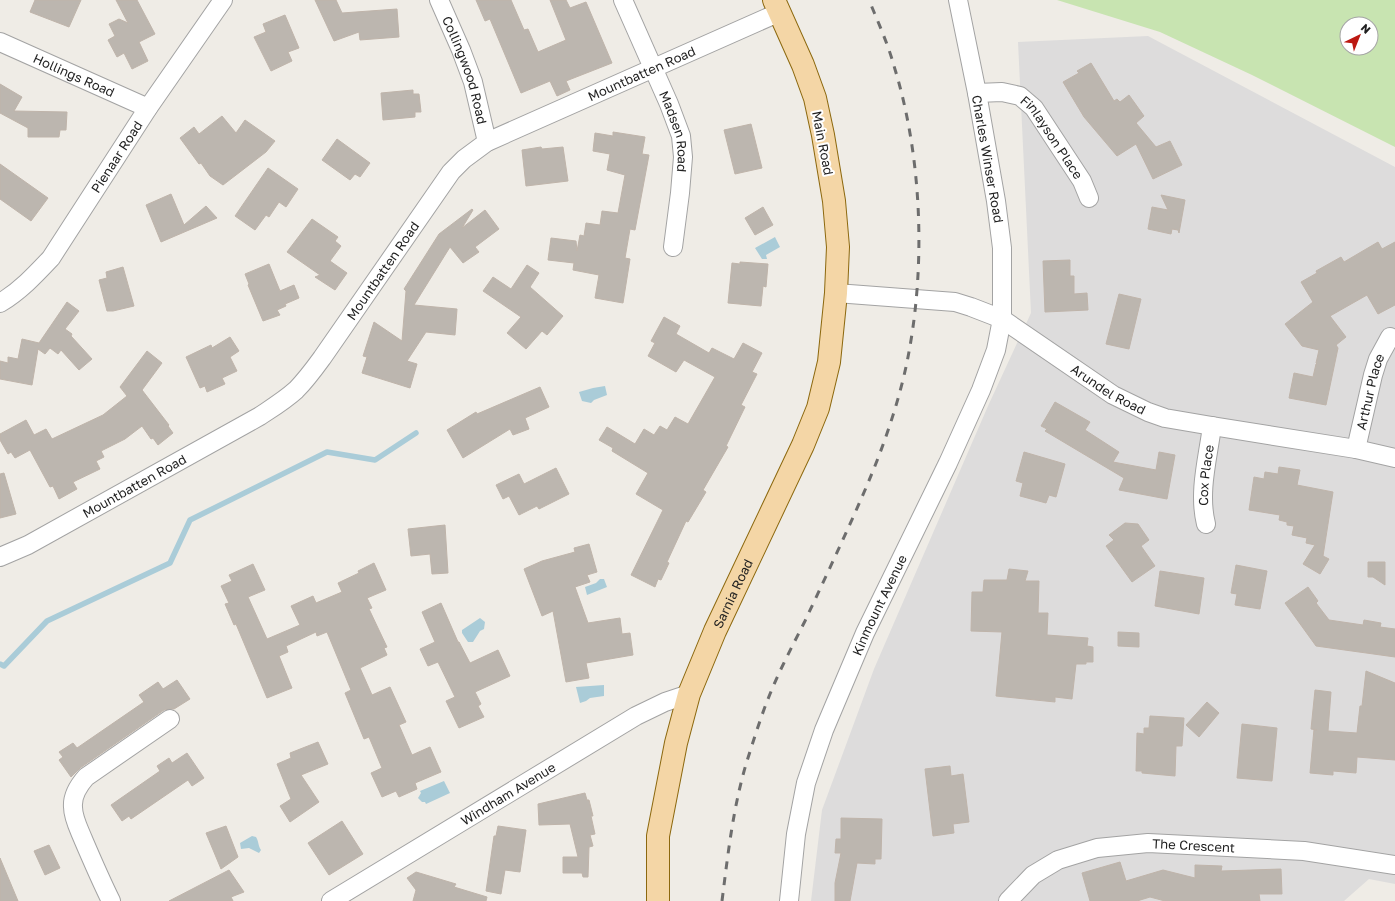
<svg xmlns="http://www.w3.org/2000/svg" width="1395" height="901" font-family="'Golos Text',sans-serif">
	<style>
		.residential { fill: #dddcdc }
		.grass { fill: #c8e4b1; fill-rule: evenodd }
		.water { fill: #aaccd8 }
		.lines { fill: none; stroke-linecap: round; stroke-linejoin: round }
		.stream { stroke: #aaccd8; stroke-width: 5.5 }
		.building { fill: #bcb6af; stroke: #bfb4aa }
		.minor-casing { stroke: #a3a3a3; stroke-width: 20 }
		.major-casing { stroke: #8c680e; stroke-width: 24 }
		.minor { stroke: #fff; stroke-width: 18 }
		.major { stroke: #f4d6a6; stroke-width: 22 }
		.rail { stroke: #6d6d6d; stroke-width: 3; stroke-dasharray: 8 8; stroke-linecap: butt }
		.labels { text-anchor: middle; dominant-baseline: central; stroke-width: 4; stroke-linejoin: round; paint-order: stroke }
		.street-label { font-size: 13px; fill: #1f1f1f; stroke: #fff }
	</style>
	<rect width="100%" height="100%" fill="#efece6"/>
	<polygon class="residential" points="1148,36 1395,167 1395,884 1369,879 1344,901 811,901 822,810 874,669 988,406 1031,313 1018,42"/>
	<path class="grass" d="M 1057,0 L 1395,0 L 1395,147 L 1252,75 L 1160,32 ZM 1347,24 L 1371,24 L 1371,48 L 1347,48 Z"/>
	<g class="water">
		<polygon points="775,237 780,247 766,255 767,259 762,259 755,248"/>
		<polygon points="605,386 607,395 594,400 591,403 582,401 579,392 593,388"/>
		<polygon points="600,579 604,579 607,587 587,595 585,587 596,583"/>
		<polygon points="480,618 485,622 484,629 480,631 473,642 468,642 462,633 462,630"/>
		<polygon points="604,685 604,696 590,698 586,701 580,703 576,687"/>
		<polygon points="444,781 450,793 426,804 425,802 422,802 418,798 421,793 420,791"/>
		<path d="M 252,836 L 256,837 C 259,842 258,846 261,850 L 259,853 L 249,848 L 241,849 L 240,843 Z"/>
	</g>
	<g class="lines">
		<polyline class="stream" points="0,664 4,666 47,621 170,563 190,520 327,452 375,460 416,433"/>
	</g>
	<g class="building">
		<polygon points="35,0 81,0 69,27 30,12"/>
		<polygon points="116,0 137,0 155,34 139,42 148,61 132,69 124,53 117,57 108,40 115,36 109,24 119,19 128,23"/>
		<polygon points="315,0 336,0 342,13 397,9 399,37 360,40 359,32 334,41"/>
		<polygon points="476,0 511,0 524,30 528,29 538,52 566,40 550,0 566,0 570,8 586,2 612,63 566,81 570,90 557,96 550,81 521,93 490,19 485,21"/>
		<polygon points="285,15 299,48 288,52 292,61 271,71 254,37 266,32 263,24"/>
		<polygon points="1091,63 1114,101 1117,99 1120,102 1129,95 1144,116 1136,123 1156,147 1170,141 1182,165 1153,179 1136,144 1117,156 1084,117 1063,82 1079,73 1077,71"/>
		<polygon points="0,84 22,97 14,111 67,112 66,130 60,130 59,137 28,137 28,128 0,113"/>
		<polygon points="413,90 413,94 419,94 421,112 415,112 415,117 383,120 381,93"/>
		<polygon points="222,116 236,133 245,120 275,141 266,152 223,185 210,176 201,163 199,164 180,138 194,127 199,134"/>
		<polygon points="751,124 762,168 735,174 724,130"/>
		<polygon points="613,132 645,137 642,154 649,155 635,230 630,229 625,258 630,259 623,303 595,298 599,275 573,270 574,263 548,260 551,238 576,241 577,251 580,235 584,236 586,223 600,225 602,211 618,213 625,175 607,170 610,154 593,151 595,133 613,136"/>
		<polygon points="337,139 370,163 360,177 355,174 350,180 322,160"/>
		<polygon points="541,147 542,149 563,147 568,181 526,186 522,150"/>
		<polygon points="0,164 48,198 31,221 0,199"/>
		<polygon points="268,168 298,189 286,207 279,202 269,217 266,215 255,230 235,216"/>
		<polygon points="171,194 184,225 206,206 217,218 161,242 146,205"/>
		<polygon points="1161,195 1185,200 1179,233 1178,230 1172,229 1171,234 1148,229 1152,207 1168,210"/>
		<polygon points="763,207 773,225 755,235 745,218"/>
		<polygon points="472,209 473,210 462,228 485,210 499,229 475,247 479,252 463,263 450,247 414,305 457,309 455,335 426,332 407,361 417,364 410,388 362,373 367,357 363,356 374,322 402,341 406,291 404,289 439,234"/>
		<polygon points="312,219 338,237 335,241 341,246 330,261 347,273 335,290 315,277 320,275 287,252"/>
		<polygon points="1378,242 1382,249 1395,242 1395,305 1378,314 1367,295 1330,316 1346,337 1336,345 1338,348 1326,405 1289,398 1294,373 1313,377 1316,364 1317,364 1316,363 1319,350 1302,346 1285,324 1313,302 1301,282 1317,273 1316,271 1341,257 1344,262"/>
		<polygon points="1070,260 1070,276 1074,276 1074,294 1087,293 1088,310 1045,312 1043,261"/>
		<polygon points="740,262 768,264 766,287 763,286 761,306 728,303 732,263 740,264"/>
		<polygon points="269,264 280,291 294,285 299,298 285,304 286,306 277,310 280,315 263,321 248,285 249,284 245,274"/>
		<polygon points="527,265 539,273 530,287 563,316 547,335 542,331 526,349 507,333 521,317 483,291 493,277 511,289"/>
		<polygon points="123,267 134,306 113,311 107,311 99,280 107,278 106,272"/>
		<polygon points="1119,294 1141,299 1129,349 1106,344"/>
		<polygon points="67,302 79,311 65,329 72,334 71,336 92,359 79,370 61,350 58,354 50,348 45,354 38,349 32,385 0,379 0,361 8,363 8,357 18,359 22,339 39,343"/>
		<polygon points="664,317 680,326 676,334 709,353 712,348 734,359 743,343 762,353 752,372 757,374 741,405 745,407 726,446 728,447 703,490 706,492 688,522 686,521 667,562 669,563 661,580 658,579 655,587 631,575 663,510 636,494 648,473 612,451 613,448 599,440 607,427 635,444 644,429 654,435 660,426 667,430 675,417 688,424 715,377 684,360 676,372 648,356 655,343 651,341"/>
		<polygon points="230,337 239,351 230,357 237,371 222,378 225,384 207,392 205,386 200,388 186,357 211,345 212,348"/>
		<polygon points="147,351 162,363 142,390 169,425 168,426 173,433 158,445 153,438 151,439 142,426 125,439 101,451 104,457 96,461 100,469 73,482 77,489 59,499 53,486 50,487 30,450 15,458 11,452 8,454 0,440 0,434 26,420 34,435 46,429 52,439 103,415 127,396 120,387"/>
		<polygon points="540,387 549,407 525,418 529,429 513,435 510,429 463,458 447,430 476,412 477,414"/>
		<polygon points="1055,402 1090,422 1085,430 1119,452 1113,462 1156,470 1159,452 1175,455 1167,499 1119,490 1124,478 1045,431 1047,429 1041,426"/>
		<polygon points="1024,452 1065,464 1056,497 1049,495 1046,503 1020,496 1023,483 1016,481"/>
		<polygon points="1279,467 1300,470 1297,485 1333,492 1323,556 1329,559 1320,574 1303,564 1315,545 1306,543 1307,538 1292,535 1294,526 1287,525 1287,522 1279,520 1280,515 1249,510 1254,477 1264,479 1265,472 1278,474"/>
		<polygon points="556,468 569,494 539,509 537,506 519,515 509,496 503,499 496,485 519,474 524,484"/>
		<polygon points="4,473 16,514 0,518 0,474"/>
		<polygon points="1125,523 1138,524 1149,540 1141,546 1155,566 1132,582 1106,546 1114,540 1109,535"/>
		<polygon points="445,525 448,573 432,574 430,554 411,556 408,529"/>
		<polygon points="589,544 597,572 587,575 590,582 575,587 588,623 620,618 622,634 630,633 633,655 586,663 589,678 566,682 553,611 542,616 524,569 542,561 575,552 574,548"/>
		<polygon points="1368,562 1385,562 1385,585 1373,577 1368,577"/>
		<polygon points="374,563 386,590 367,598 372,608 369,609 387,647 384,648 387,655 360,668 372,695 390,687 406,722 399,725 412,755 430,747 441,772 415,783 417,789 399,797 396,791 382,797 371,773 382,768 369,737 364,739 345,693 351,690 327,632 317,636 316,632 286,646 288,652 279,656 292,688 267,698 236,624 234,625 225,604 229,603 221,586 232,581 229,575 253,564 265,590 248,597 267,639 300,625 291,606 313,596 316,603 342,592 338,583 359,573 358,571"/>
		<polygon points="1236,565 1267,571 1260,609 1235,605 1237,594 1231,593"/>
		<polygon points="1009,569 1028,571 1025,581 1039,581 1038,613 1048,613 1047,635 1088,638 1087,646 1093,647 1093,662 1086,662 1086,664 1076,664 1072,699 1055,697 1055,702 996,696 1002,632 971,631 972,592 983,592 984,580 1007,580"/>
		<polygon points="1160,571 1204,578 1199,614 1155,606"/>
		<polygon points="1308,587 1318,601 1316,603 1329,620 1363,625 1364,620 1381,623 1380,627 1395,629 1395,657 1316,646 1285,603"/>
		<polygon points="441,603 458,642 459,642 470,663 498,650 510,676 475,692 481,704 478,706 484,717 459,728 446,701 455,697 438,662 428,666 420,649 435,642 422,612"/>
		<polygon points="1118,632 1139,633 1139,647 1118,646"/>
		<polygon points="1366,671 1395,683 1395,760 1357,757 1356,773 1333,771 1333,775 1310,773 1314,729 1317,730 1311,729 1315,690 1331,692 1328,731 1357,733 1360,706 1362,706"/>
		<polygon points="177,680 190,699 174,709 170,709 164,710 80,768 71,777 59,760 63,757 59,752 73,743 77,748 144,702 139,695 158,682 163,689"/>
		<polygon points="1207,702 1219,713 1199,737 1186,725"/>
		<polygon points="1150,716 1184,718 1182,746 1176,746 1175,776 1142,773 1142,771 1136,771 1137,733 1144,734 1144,728 1149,728"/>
		<polygon points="1242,724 1277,728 1272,781 1237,778"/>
		<polygon points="318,742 328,764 301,775 319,802 290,822 280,806 291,799 277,764 291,758 290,753"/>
		<polygon points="187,753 204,778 192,786 188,780 131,819 129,816 122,821 111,805 160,771 157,766 169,758 172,763"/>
		<polygon points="950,766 951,776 963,774 969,822 953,824 954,833 933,836 925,769"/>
		<polygon points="585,793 587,800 589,800 593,816 591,816 595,834 590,835 593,846 589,847 588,877 583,877 582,873 563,873 563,857 578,857 570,824 539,825 538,804"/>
		<polygon points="841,818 882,819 881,859 875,859 875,864 857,863 850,901 835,901 835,883 841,853 835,853 836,839 841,839"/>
		<polygon points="342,821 363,854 329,875 308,843"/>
		<polygon points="226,826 238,857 221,869 206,833"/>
		<polygon points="498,826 526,830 520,872 505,870 501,894 486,891 494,836 496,836"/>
		<polygon points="49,845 60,868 45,875 34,851"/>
		<polygon points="0,858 18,901 0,901"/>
		<polygon points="1120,862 1126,881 1163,870 1195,878 1195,865 1222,866 1221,871 1281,869 1282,894 1259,894 1260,901 1165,901 1150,897 1137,901 1090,901 1082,873"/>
		<polygon points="229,870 244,892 231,897 233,901 169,901"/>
		<polygon points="416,872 456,884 454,887 487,897 486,901 413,901 416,890 407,878"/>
	</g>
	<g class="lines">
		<defs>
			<g id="minor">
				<path id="s1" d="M 439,0 L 461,50 L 473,82 L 487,142"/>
				<path id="s2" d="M 623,0 L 669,104 L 681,136 L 683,157 L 680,193 L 673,247"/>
				<path id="s3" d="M 0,42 L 148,108"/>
				<path id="s4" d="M 977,93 L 1002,92 L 1020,96 L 1034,108 L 1082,181 L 1089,198"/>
				<path id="s5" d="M 836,293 L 955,302 L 971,307 L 1002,319 L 1113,395 L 1148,412 L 1165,418 L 1212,426 L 1356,449 L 1395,458"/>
				<path id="s6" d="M 0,303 C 20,291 35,275 51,258 L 148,108 L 223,0"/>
				<path id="s7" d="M 1356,449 L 1373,375 L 1378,359 L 1390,337"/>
				<path id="s8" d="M 1206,524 C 1198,492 1208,458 1212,426"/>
				<path id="s9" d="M 0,557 L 28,545 L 260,416 C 272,408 285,400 296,390 C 306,380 314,369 322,358 L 451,172 L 464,159 L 487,142 L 780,12"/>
				<path d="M 111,901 C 101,881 92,860 83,839 C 79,829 73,818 73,807 C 72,795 79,785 86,777 L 170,719"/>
				<path id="s10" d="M 331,901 L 636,716 L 665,702 L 689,694"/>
				<path id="s11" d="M 789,901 L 796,834 L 806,783 L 824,730 L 865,633 L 948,463 L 981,390 L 996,350 L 1002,319 L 1002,248 L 996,201 L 977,93 L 958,0"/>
				<path id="s12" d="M 1008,901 L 1033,875 L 1058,860 L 1097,848 L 1148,843 L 1304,851 L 1395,865"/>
			</g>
			<g id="major">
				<path id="s13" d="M 658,901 L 658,836 L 676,743 L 689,694 L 715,631 L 803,445 L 818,408 L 829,362 L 836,293 L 838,247 L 834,201 L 823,135 L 815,98 L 803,65 L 774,0"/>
			</g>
		</defs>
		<use href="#minor" class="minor-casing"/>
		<use href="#major" class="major-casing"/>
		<use href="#minor" class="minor"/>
		<use href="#major" class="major"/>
		<path class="rail" d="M 722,901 C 728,854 733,807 747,761 C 754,739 761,716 770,694 C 780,669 793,645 805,621 C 826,576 848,530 868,483 C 884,445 900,399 908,357 C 926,265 922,156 894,66 C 888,44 878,22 869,0"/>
	</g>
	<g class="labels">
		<g class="street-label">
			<text stroke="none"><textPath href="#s1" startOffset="75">Collingwood Road</textPath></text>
			<text stroke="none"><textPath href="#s9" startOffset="824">Mountbatten Road</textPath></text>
			<text stroke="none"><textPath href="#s3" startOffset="81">Hollings Road</textPath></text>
			<text stroke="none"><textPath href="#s2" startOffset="142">Madsen Road</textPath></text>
			<text stroke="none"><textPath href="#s4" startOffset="96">Finlayson Place</textPath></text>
			<text transform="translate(823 143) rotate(79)">Main Road</text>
			<text stroke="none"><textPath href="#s6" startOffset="189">Pienaar Road</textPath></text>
			<text transform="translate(988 159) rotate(80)">Charles Winser Road</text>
			<text stroke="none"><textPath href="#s9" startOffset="488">Mountbatten Road</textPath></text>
			<text stroke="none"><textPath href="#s5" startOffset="297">Arundel Road</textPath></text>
			<text stroke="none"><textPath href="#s7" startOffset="59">Arthur Place</textPath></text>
			<text stroke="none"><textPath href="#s8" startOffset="49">Cox Place</textPath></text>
			<text stroke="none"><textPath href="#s9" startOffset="152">Mountbatten Road</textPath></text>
			<text stroke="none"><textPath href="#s13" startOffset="320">Sarnia Road</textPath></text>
			<text stroke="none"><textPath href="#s11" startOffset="312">Kinmount Avenue</textPath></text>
			<text stroke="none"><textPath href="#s10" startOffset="207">Windham Avenue</textPath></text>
			<text stroke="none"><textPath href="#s12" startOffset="203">The Crescent</textPath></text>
		</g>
	</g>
	<g transform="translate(1359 36) rotate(43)"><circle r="19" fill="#ffffff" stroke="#a5a5a5"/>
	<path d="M0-3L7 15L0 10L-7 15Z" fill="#bc1912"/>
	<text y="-6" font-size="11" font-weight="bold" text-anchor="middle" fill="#1f1f1f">N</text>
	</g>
</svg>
